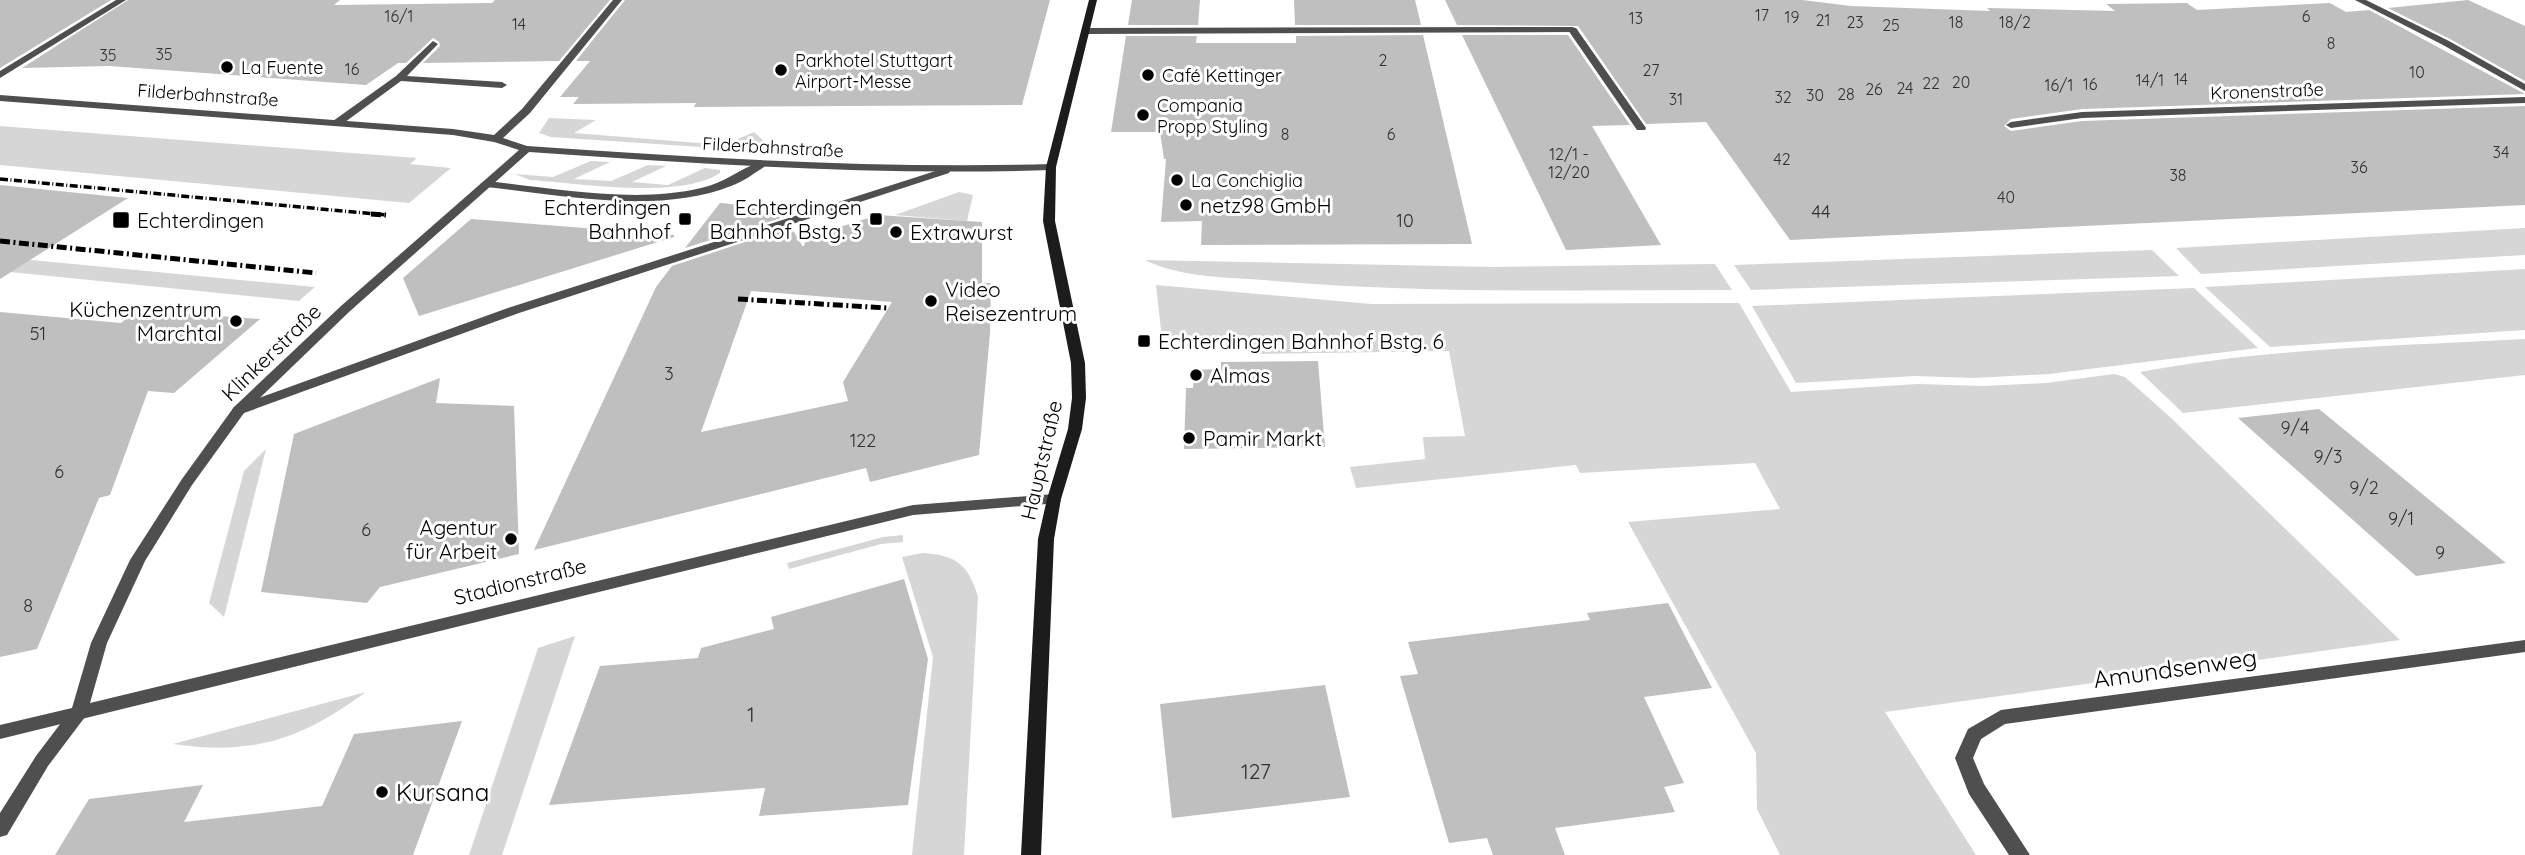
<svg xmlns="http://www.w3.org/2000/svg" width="2525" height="855" font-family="Quicksand,sans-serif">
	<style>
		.green { fill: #d6d6d6 }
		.building { fill: #bfbfbf; fill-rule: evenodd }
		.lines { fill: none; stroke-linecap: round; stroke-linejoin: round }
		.lane { fill: #4f4f4f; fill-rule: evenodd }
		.street { fill: #4f4f4f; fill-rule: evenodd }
		.secondary { fill: #1c1c1c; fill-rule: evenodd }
		.rail-far1 { stroke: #000; stroke-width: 3.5; stroke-dasharray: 8 2.5 1 2.5; stroke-linecap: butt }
		.rail { stroke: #000; stroke-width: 5; stroke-dasharray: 10 3.5 2 3.5; stroke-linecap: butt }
		.poi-dot { fill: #000; stroke: #fff; stroke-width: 2.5 }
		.labels { text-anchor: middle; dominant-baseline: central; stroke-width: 6; stroke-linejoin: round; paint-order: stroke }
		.far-number-label { font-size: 16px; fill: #303030 }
		.far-poi-label { font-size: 18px; fill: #000; stroke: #fff; text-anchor: start }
		.far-street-label { font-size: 18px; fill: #000; stroke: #fff }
		.number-label { font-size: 18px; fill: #303030 }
		.poi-label { font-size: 21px; fill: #000; stroke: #fff; text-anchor: start }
		.street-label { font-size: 21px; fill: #000; stroke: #fff }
		.near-number-label { font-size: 21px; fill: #303030 }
		.near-street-label { font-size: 24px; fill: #000; stroke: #fff }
		.near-poi-label { font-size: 24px; fill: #000; stroke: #fff; text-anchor: start }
	</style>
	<rect width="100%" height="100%" fill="#fff"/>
	<g class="green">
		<polygon points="549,118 596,120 574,133 724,145 754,132 765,142 761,151 551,137 539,133"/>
		<polygon points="0,126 417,158 410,164 451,168 409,203 0,165"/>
		<path d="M 591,161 L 610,162 L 574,179 L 611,181 L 648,165 L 666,166 L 632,182 L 668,185 L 705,168 L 720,170 L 720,173 C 679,200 579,183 530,180 L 515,174 L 553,177 Z"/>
		<polygon points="959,192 973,195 967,221 895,215"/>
		<polygon points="2525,228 2525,255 2201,274 2176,248"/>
		<polygon points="2152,250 2179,276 1751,290 1734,265"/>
		<polygon points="0,257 315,287 299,301 0,271"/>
		<path d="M 1145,260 L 1493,267 L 1715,264 L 1732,290 C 1580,290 1427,294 1275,281 C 1233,277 1183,279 1145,260 Z"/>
		<polygon points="2525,269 2525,330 2270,347 2205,287"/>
		<polygon points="1156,285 1372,304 1739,303 1791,392 1918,384 1983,386 2046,383 2114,374 2125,377 2169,416 2400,640 1885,712 1976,855 1780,855 1757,809 1756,753 1628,522 1780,509 1755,463 1580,473 1576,465 1356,488 1350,467 1425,459 1423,437 1465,436 1449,351 1249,354 1247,338 1162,339"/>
		<polygon points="2194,288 2258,348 2049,374 1973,378 1915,376 1796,383 1752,306"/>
		<path d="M 2525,339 L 2525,375 L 2183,413 L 2140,372 C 2266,348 2397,346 2525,339 Z"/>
		<polygon points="266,449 224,617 209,603 244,471"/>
		<polygon points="903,535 903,542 881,544 789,569 787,563 883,537"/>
		<path d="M 923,553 C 956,555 969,565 978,597 L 964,855 L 912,855 L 933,657 L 902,557 Z"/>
		<polygon points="575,636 502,855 469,855 538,648"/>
		<path d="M 366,692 C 302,739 253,756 173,744 Z"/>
	</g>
	<g class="building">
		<polygon points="0,0 111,0 0,68"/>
		<polygon points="128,0 340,0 334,5 492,3 495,0 610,0 559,61 423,63 440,46 439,42 433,38 406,63 398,63 366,85 109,66 22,68"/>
		<polygon points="625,0 1050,0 1022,105 694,107 696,103 573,104 579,97 560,97 590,61 576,61"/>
		<polygon points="1132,0 1200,0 1198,25 1128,25"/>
		<polygon points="1294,0 1415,0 1421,25 1295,25"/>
		<polygon points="1445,0 1802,0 1851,6 1990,11 1987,8 2115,11 2106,4 2187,3 2197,10 2330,3 2346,12 2369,10 2525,94 2082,109 2011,119 2004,126 2011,131 2082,121 2525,106 2525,205 1790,240 1706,122 1646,124 1578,26 1457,25"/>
		<polygon points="2468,0 2525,26 2525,81 2450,39 2388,8"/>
		<polygon points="1423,35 1472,244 1201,245 1202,221 1161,222 1166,159 1164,159 1160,132 1111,132 1126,36 1197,36 1196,43 1296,43 1296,36"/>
		<polygon points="1462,35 1568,35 1630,125 1592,126 1661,245 1566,250"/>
		<polygon points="0,185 128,198 0,279"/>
		<polygon points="720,203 779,208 784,217 685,248"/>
		<path d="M 878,215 L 982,222 L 982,283 L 991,283 L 990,333 L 979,455 L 870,482 L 866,468 L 534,550 L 656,287 L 672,266 L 791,227 L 803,247 L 808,237 ZM 751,291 L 892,302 L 843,382 L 848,401 L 701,432 Z"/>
		<polygon points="471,219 674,235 674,237 419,316 403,278"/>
		<polygon points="137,310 260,319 174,393 148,391 110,495 99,498 37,649 0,657 0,312 121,323"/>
		<polygon points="1318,361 1325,447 1184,449 1186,388 1193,388 1194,370 1221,369 1221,362"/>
		<polygon points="440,378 436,403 514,406 519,554 380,587 367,603 261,592 294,434"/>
		<polygon points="2319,409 2352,436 2506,563 2416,576 2238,418"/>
		<polygon points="904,579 928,659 908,805 759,816 765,788 549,805 600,666 698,658 701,648 774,629 771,617"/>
		<polygon points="1668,603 1712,688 1644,697 1684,783 1664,787 1675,812 1555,828 1565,855 1493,855 1487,838 1449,843 1400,676 1418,674 1408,642 1590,620 1587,613"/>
		<polygon points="1325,685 1350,797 1172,818 1160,704"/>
		<polygon points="462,721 413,855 55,855 89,799 203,785 184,822 322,806 354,734"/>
	</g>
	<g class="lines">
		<g class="lane">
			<polygon points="1570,28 1576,28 1646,128 1645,130 1637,130 1568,30"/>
			<polygon points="433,41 438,44 436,46 407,76 502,82 507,85 502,88 401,81 341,125 333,125 333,121 396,76"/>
			<path d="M 760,162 L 765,165 L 764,167 C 753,174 743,182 731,186 C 657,215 563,195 486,187 L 480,184 L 486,181 C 553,188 635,204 701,188 C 725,183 739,169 760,162 Z"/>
			<polygon points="945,168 950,171 949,173 519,313 244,413 239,414 232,410 234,407 511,307"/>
			<polygon points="79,705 85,707 88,712 85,717 48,766 7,835 0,837 0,813 36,756 73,707"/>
		</g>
		<g class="street">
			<polygon points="116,0 126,0 0,78 0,71"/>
			<path d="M 613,0 L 622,0 L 530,113 L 503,138 L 527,146 C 702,158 876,169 1051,164 L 1056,167 L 1051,170 C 876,176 703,164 529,152 L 349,312 L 244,413 L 192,485 L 145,561 L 107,643 L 90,703 L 913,505 L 1054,494 L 1059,495 L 1061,499 L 1059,503 L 913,515 L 0,739 L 0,725 L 72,708 L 91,643 L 130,560 L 182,479 L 234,407 L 341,306 L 519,150 L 494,142 L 453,135 L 0,101 L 0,95 L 453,129 L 494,135 L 522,109 Z"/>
			<polygon points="2355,0 2366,0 2449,41 2525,84 2525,91 2443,45"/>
			<polygon points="1573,27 1578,30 1576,32 1086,34 1081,31 1086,28"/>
			<polygon points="2525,97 2525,103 2082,118 2011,128 2006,125 2011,122 2082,112"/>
			<polygon points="2525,640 2525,652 2005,724 1981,739 1973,758 1984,784 2030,855 2009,855 1969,794 1955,758 1968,729 2001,710"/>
		</g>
		<polygon class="secondary" points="1089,0 1097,0 1056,167 1055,221 1085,363 1086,398 1082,429 1061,499 1054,539 1041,855 1021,855 1038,539 1047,499 1068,429 1072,398 1071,363 1043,221 1046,167"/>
		<polyline class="rail-far1" points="0,179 386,215"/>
		<g class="rail">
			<polyline points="371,214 386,215"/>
			<polyline points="0,241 316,273"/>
			<polyline points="738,299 887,308"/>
		</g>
	</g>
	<g class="poi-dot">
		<circle cx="227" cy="67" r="7"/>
		<circle cx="781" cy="70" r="7"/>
		<circle cx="1148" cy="75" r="7"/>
		<circle cx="1143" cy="115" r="7"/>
		<circle cx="1177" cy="180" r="7"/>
		<circle cx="1186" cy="205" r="7"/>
		<rect x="678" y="212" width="14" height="14" rx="3.5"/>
		<rect x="869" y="212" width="14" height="14" rx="3.5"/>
		<rect x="112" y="211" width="18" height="18" rx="3.5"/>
		<circle cx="896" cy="232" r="7"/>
		<circle cx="931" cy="301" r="7"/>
		<circle cx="236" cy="321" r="7"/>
		<rect x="1137" y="334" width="14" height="14" rx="3.5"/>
		<circle cx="1196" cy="375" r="7"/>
		<circle cx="1189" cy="438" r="7"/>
		<circle cx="511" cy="539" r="7"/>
		<circle cx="382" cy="792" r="7"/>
	</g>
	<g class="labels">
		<g class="far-number-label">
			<text x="1762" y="15">17</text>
			<text x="399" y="16">16/1</text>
			<text x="2306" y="16">6</text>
			<text x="1792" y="17">19</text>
			<text x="1636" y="18">13</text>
			<text x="1823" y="20">21</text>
			<text x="1855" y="22">23</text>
			<text x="1956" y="22">18</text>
			<text x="2015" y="22">18/2</text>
			<text x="519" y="24">14</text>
			<text x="1891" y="25">25</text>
			<text x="2331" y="43">8</text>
			<text x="164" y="54">35</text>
			<text x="108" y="55">35</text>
			<text x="1383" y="60">2</text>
			<text x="352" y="69">16</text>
			<text x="1651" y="70">27</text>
			<text x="2417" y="72">10</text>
			<text x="2181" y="79">14</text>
			<text x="2150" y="80">14/1</text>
			<text x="1961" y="82">20</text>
			<text x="1931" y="83">22</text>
			<text x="2090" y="84">16</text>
			<text x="2059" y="85">16/1</text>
			<text x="1905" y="88">24</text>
			<text x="1874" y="89">26</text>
			<text x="1846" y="94">28</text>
			<text x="1815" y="95">30</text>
			<text x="1783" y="97">32</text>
			<text x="1676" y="99">31</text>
			<text x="1285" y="134">8</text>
			<text x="1391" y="134">6</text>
			<text x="2501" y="152">34</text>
			<text x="1569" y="154">12/1 -<tspan x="1569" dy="18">12/20</tspan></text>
			<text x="1782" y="159">42</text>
			<text x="2359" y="167">36</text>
			<text x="2178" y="175">38</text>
			<text x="2006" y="197">40</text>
		</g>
		<g class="far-poi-label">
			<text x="795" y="60">Parkhotel Stuttgart<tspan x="795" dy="21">Airport-Messe</tspan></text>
			<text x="241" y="67">La Fuente</text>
			<text x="1162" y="75">Café Kettinger</text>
			<text x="1157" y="105">Compania<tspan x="1157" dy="21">Propp Styling</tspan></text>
			<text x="1191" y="180">La Conchiglia</text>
		</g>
		<g class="far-street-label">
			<text transform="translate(2267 91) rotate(-2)">Kronenstraße</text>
			<text transform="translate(208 95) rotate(4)">Filderbahnstraße</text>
			<text transform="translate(773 147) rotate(3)">Filderbahnstraße</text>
		</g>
		<g class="number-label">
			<text x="1821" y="211">44</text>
			<text x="1405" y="220">10</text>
			<text x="38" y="333">51</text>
			<text x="669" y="373">3</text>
			<text x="2295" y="427">9/4</text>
			<text x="863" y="440">122</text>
			<text x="2328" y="456">9/3</text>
			<text x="59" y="471">6</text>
			<text x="2364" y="487">9/2</text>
			<text x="2401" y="518">9/1</text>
			<text x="366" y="529">6</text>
			<text x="2440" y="552">9</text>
			<text x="28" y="605">8</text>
		</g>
		<g class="poi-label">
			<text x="1200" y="205">netz98 GmbH</text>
			<text x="671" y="207" text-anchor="end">Echterdingen<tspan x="671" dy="24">Bahnhof</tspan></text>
			<text x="862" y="207" text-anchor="end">Echterdingen<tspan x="862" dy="24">Bahnhof Bstg. 3</tspan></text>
			<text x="137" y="220">Echterdingen</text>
			<text x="910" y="232">Extrawurst</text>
			<text x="945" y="289">Video<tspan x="945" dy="24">Reisezentrum</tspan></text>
			<text x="222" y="309" text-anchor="end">Küchenzentrum<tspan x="222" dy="24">Marchtal</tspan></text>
			<text x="1158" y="341">Echterdingen Bahnhof Bstg. 6</text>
			<text x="1210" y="375">Almas</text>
			<text x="1203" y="438">Pamir Markt</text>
			<text x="497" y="527" text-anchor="end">Agentur<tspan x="497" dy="24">für Arbeit</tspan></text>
		</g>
		<g class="street-label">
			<text transform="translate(271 352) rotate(-44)">Klinkerstraße</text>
			<text transform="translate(1041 460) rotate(-77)">Hauptstraße</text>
			<text transform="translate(520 581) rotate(-14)">Stadionstraße</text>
		</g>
		<g class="near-number-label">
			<text x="751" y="714">1</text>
			<text x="1256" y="771">127</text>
		</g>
		<g class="near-street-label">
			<text transform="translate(2175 668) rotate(-8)">Amundsenweg</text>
		</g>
		<g class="near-poi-label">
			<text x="396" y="792">Kursana</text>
		</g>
	</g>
</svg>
